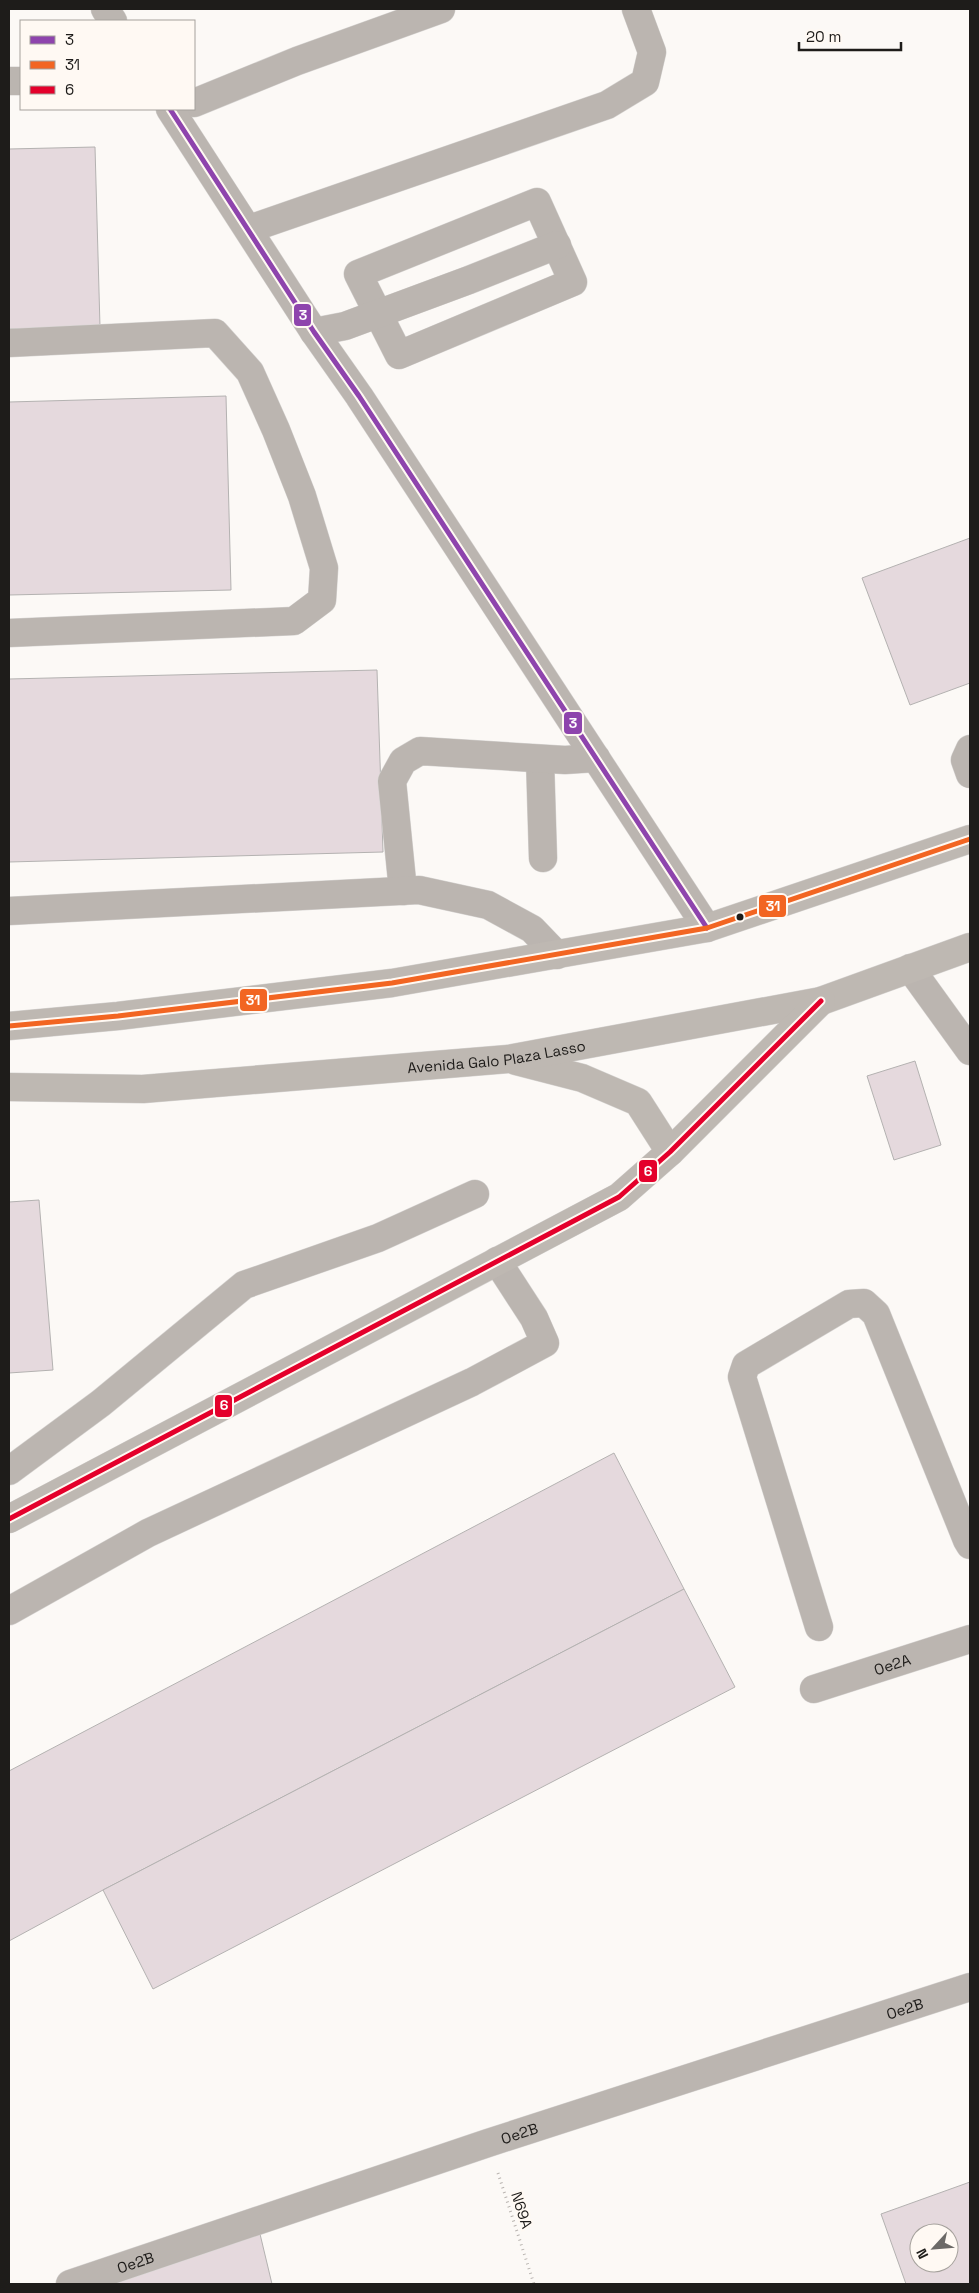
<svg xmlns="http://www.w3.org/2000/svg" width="979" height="2293" font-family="'Space Grotesk',sans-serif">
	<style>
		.building { fill: #e5d9dd; stroke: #b4b2b1; fill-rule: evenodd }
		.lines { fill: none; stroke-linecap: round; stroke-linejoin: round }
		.minor-casing { stroke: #d8d6d4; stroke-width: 29 }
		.major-casing { stroke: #d8d6d4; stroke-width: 29 }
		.path { stroke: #b9b4b0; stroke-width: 3; stroke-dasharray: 1 4; stroke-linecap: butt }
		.minor { stroke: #bbb5b0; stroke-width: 28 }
		.major { stroke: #beb8b2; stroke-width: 28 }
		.bus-1-casing { stroke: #fff9f3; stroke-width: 9 }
		.bus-2-casing { stroke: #fff9f3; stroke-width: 9 }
		.bus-3-casing { stroke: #fff9f3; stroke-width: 9 }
		.bus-1 { stroke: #8e44ad; stroke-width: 5 }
		.bus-2 { stroke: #f26522; stroke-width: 5 }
		.bus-3 { stroke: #e4002b; stroke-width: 5 }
		.bus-dot { fill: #1e1c1a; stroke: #fff9f3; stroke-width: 2 }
		.labels { text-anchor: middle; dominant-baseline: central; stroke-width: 4; stroke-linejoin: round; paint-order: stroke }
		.street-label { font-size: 15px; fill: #1e1c1a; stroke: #fff9f3 }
		.line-badge { stroke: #fff9f3; stroke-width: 2 }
		.badge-label { font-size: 14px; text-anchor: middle; font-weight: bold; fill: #fff }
	</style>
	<rect width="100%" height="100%" fill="#fcf9f6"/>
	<g class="building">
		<polygon points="95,147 100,327 9,329 9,149"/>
		<polygon points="226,396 231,590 9,595 9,402"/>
		<polygon points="970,538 970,683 910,705 862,578"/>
		<polygon points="377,670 383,852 9,862 9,679"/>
		<polygon points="915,1061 941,1145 894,1160 867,1076"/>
		<polygon points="39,1200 53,1370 9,1373 9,1202"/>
		<polygon points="614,1453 684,1589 103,1890 9,1941 9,1771"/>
		<polygon points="684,1589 735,1687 153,1989 103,1890"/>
		<path d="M 970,2182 L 970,2284 L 906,2284 L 881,2214 ZM 919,2233 L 949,2233 L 949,2263 L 919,2263 Z"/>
		<polygon points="260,2234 272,2284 109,2284"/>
	</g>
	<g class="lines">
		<defs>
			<g id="minor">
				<polyline points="105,9 113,21"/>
				<polyline points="9,81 21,81"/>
				<polyline points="194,103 297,61 441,9"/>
				<polyline points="170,109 314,332 359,396 707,928"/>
				<polygon points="537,202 573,282 399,355 358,274"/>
				<polyline points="249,229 607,105 645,82 652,52 636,9"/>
				<polyline points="314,332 345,326 469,280 557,245"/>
				<polyline points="9,343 215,333 250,372 276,430 302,496 324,568 322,600 294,621 9,633"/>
				<polyline points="970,749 965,760 970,774"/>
				<polyline points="540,759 543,858"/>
				<polyline points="403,891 392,781 403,761 420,751 565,760 596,758"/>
				<polyline points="9,911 419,890 488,905 532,929 557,955"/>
				<polyline points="910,968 970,1051"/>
				<polyline points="9,1471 101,1403 244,1285 378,1238 475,1194"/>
				<polyline points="9,1611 148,1533 472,1382 545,1343 534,1318 497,1261"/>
				<polyline points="819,1627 742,1377 746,1365 849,1304 864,1303 876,1314 967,1540 970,1545"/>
				<path id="s1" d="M 814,1689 L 970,1639"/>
				<path id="s2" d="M 70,2284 L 488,2143 L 970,1987"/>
			</g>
			<g id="major">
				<polyline points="9,1026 118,1016 392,983 707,928 970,839"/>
				<polyline points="516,1061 582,1078 638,1102 670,1152"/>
				<path id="s3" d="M 9,1087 L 143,1089 L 508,1059 L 821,1001 L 970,947"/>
				<polyline points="9,1519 619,1197 670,1152 821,1001"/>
			</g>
		</defs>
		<use href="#minor" class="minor-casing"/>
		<use href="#major" class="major-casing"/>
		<polyline class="path" points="498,2173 534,2284"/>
		<use href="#minor" class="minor"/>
		<use href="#major" class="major"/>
		<defs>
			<polyline id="bus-1" points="170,109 314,332 359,396 707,928"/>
			<polyline id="bus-2" points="9,1026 118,1016 392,983 707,928 970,839"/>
			<polyline id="bus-3" points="9,1519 619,1197 670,1152 821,1001"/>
		</defs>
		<use href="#bus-1" class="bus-1-casing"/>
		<use href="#bus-2" class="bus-2-casing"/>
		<use href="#bus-3" class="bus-3-casing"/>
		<use href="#bus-1" class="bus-1"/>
		<use href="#bus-2" class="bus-2"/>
		<use href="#bus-3" class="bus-3"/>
	</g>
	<circle class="bus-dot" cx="740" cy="917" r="4.5"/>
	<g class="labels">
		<g class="street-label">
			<text stroke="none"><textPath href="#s3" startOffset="489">Avenida Galo Plaza Lasso</textPath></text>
			<text stroke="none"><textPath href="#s1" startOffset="82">Oe2A</textPath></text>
			<text stroke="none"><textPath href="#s2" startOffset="879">Oe2B</textPath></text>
			<text stroke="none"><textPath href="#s2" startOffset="474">Oe2B</textPath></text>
			<text transform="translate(522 2210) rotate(72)">N69A</text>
			<text stroke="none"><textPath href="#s2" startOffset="69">Oe2B</textPath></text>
		</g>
	</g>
	<g class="line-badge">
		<rect x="293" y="303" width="19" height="24" rx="5" fill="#8e44ad"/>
		<rect x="563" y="711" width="20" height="24" rx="5" fill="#8e44ad"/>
		<rect x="758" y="894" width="29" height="24" rx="5" fill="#f26522"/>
		<rect x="239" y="988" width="29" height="24" rx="5" fill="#f26522"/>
		<rect x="638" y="1159" width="20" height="24" rx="5" fill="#e4002b"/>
		<rect x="214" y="1394" width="19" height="24" rx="5" fill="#e4002b"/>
	</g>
	<g class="badge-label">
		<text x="303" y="320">3</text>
		<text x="573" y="728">3</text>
		<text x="773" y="911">31</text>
		<text x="253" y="1005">31</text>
		<text x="648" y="1176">6</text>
		<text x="224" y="1410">6</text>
	</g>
	<rect width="979" height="2293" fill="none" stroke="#1e1c1a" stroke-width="20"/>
	<rect x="20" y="20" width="175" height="90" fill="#fff9f3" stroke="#a5a19c"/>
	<rect x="30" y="36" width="25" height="8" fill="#8e44ad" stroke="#a5a19c"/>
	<text x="65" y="45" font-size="15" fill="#1e1c1a">3</text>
	<rect x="30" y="61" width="25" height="8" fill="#f26522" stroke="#a5a19c"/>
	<text x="65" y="70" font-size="15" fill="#1e1c1a">31</text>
	<rect x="30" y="86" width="25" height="8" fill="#e4002b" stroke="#a5a19c"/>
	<text x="65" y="95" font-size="15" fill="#1e1c1a">6</text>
	<g transform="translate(934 2248) rotate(244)"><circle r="24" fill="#fff9f3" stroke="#a5a19c"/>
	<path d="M0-4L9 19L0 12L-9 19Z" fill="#6c6967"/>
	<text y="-8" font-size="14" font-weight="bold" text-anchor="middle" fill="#1e1c1a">N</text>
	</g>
	<path d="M799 42v8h102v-8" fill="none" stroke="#1e1c1a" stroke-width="2.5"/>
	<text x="806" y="42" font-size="15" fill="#1e1c1a" stroke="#fff9f3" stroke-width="4" paint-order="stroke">20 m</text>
</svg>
